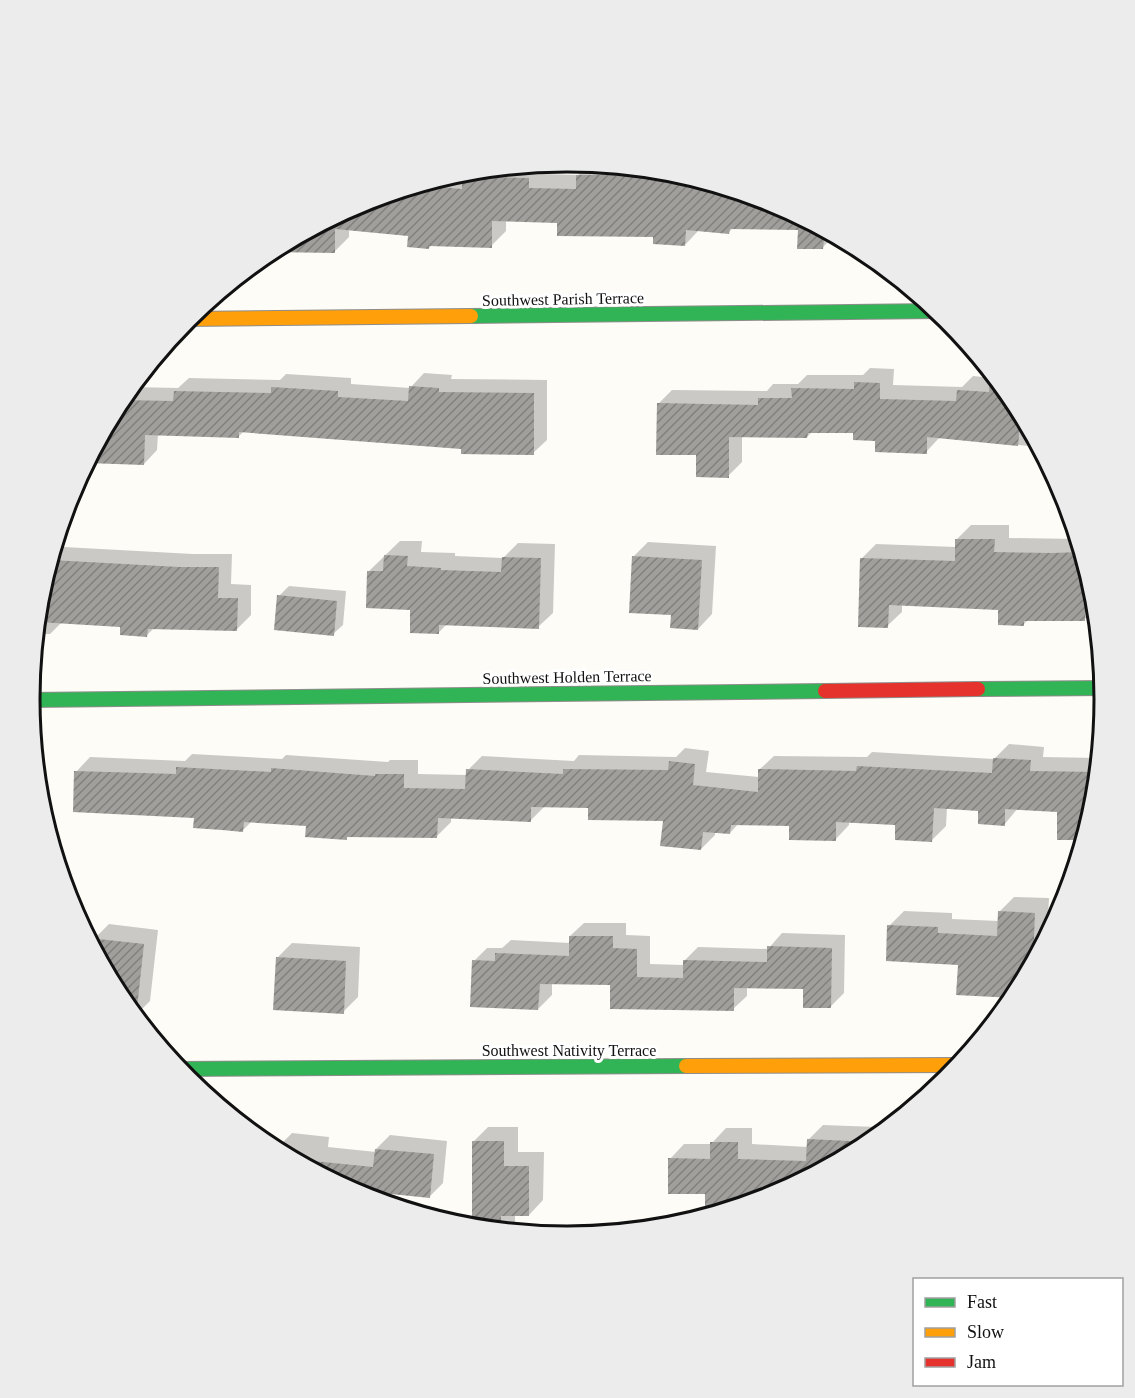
<svg xmlns="http://www.w3.org/2000/svg" width="1135" height="1398" font-family="'Times New Roman',serif">
	<style>
		.shadow { fill: #0003 }
		.building { fill: url(#building-hatch) }
		.lines { fill: none; stroke-linecap: round; stroke-linejoin: round }
		.fast-casing { stroke: #8e8d8b; stroke-width: 16 }
		.slow-casing { stroke: #8e8d8b; stroke-width: 16 }
		.jam-casing { stroke: #8e8d8b; stroke-width: 16 }
		.fast { stroke: #30b455; stroke-width: 14 }
		.slow { stroke: #ff9f0a; stroke-width: 14 }
		.jam { stroke: #e5322d; stroke-width: 14 }
		.labels { text-anchor: middle; dominant-baseline: central; stroke-width: 6; stroke-linejoin: round; paint-order: stroke }
		.street-label { font-size: 16px; fill: #111; stroke: #fff }
		.rim { fill: none; stroke: #111; stroke-width: 3 }
	</style>
	<defs>
		<pattern id="building-hatch" width="6" height="6" patternUnits="userSpaceOnUse" patternTransform="scale(1.5)"><rect width="6" height="6" fill="#a19f9c"/><path d="M-1 1l2-2M0 6l6-6M5 7l2-2" fill="none" stroke="#82807e"/></pattern>
	</defs>
	<rect width="100%" height="100%" fill="#fdfcf7"/>
	<g class="shadow">
		<polygon points="541,164 543,164 543,174 578,175 589,164 673,172 774,203 850,244 827,243 823,247 799,228 733,228 729,232 699,230 685,245 655,236 559,221 506,220 506,231 491,246 432,245 429,248 410,235 349,229 349,237 334,252 272,250 362,202 458,173 464,174 464,172"/>
		<polygon points="870,368 894,369 893,385 962,387 973,376 993,378 995,376 1015,401 1039,447 940,437 926,452 877,440 854,431 812,432 807,437 742,436 742,462 728,476 698,453 658,404 672,390 767,391 773,384 798,384 807,375 863,375"/>
		<polygon points="424,373 452,375 451,379 547,380 547,440 533,453 244,431 239,436 158,434 157,450 144,464 92,453 121,400 132,387 178,388 189,378 280,380 286,374 351,378 351,384 410,388"/>
		<polygon points="971,525 1009,525 1009,538 1078,539 1095,594 1096,608 1085,619 1028,620 1024,624 1000,608 902,604 902,612 887,626 861,559 876,544 956,547 957,539"/>
		<polygon points="400,541 422,541 421,552 455,553 455,556 503,558 518,543 555,544 553,613 538,627 447,624 438,633 369,571"/>
		<polygon points="648,542 716,546 712,614 698,629 672,614 633,557"/>
		<polygon points="56,543 64,543 64,547 193,554 232,554 231,584 251,585 251,615 237,629 154,628 147,635 122,625 62,622 50,634 36,634 40,594"/>
		<polygon points="289,586 346,591 343,625 333,634 279,596"/>
		<polygon points="1009,744 1044,747 1043,757 1099,758 1095,804 1059,811 1018,808 1004,825 980,810 947,807 946,826 932,840 897,824 849,821 849,825 835,840 790,825 739,823 730,833 715,831 715,835 701,849 664,819 589,806 545,806 530,821 451,817 451,822 437,836 349,835 346,838 308,825 252,821 243,830 196,817 76,772 90,757 185,761 192,754 282,759 286,755 388,762 390,760 418,760 418,774 467,775 468,770 482,756 574,761 579,755 676,757 685,748 709,751 706,772 759,777 759,770 774,756 867,757 872,752 994,759"/>
		<polygon points="1014,897 1049,898 1048,917 1057,917 1014,997 958,993 959,963 889,926 904,911 952,913 952,919 999,921 1000,911"/>
		<polygon points="584,923 626,923 626,935 650,936 650,964 684,965 684,961 698,947 768,949 782,933 845,935 844,993 830,1007 804,988 747,987 747,996 733,1009 611,983 552,983 552,995 538,1009 474,961 487,948 502,948 511,940 570,943 570,936"/>
		<polygon points="109,924 158,930 150,1001 135,1016 120,997 93,946 94,939"/>
		<polygon points="292,943 360,947 358,997 343,1012 277,958"/>
		<polygon points="880,1124 892,1125 866,1146 773,1196 706,1192 670,1159 684,1144 711,1144 726,1128 752,1128 752,1144 808,1147 808,1140 823,1125 877,1127"/>
		<polygon points="488,1127 518,1127 518,1152 544,1152 543,1200 529,1215 515,1215 515,1224 509,1231 473,1227 473,1142"/>
		<polygon points="292,1133 329,1137 328,1147 376,1152 376,1149 390,1135 447,1141 443,1183 429,1197 358,1189 357,1193 268,1145 279,1146"/>
	</g>
	<g class="building">
		<polygon points="493,169 492,177 529,178 529,188 576,189 576,175 657,175 658,170 673,172 774,203 825,230 823,249 797,249 798,230 730,229 729,234 686,230 685,246 653,244 653,237 557,236 557,223 492,221 492,248 429,246 429,249 407,247 408,236 335,229 335,253 270,252 362,202 419,185 462,189 462,172"/>
		<polygon points="991,372 1015,401 1021,414 1018,446 927,437 927,454 875,452 875,441 853,440 853,433 808,433 807,438 729,437 729,478 696,477 696,455 656,455 657,403 758,405 758,398 792,398 791,388 854,389 854,382 880,383 880,399 956,401 957,390 989,392"/>
		<polygon points="409,386 439,388 439,392 534,393 534,455 461,454 461,449 239,432 239,438 145,435 144,465 87,463 121,400 173,401 174,391 271,393 271,387 338,391 338,397 408,401"/>
		<polygon points="955,539 995,539 994,552 1052,553 1082,552 1095,594 1096,606 1085,607 1085,621 1024,621 1024,626 998,625 998,610 889,605 888,628 858,627 860,558 955,561"/>
		<polygon points="384,555 408,556 407,566 441,568 441,570 501,572 502,557 541,558 539,629 439,625 439,634 410,633 410,610 366,608 367,571 383,571"/>
		<polygon points="632,556 702,560 698,630 670,628 671,615 629,613"/>
		<polygon points="51,560 179,567 219,567 218,598 238,598 237,631 148,629 147,637 120,635 120,627 38,622 40,594"/>
		<polygon points="277,595 337,601 334,636 274,630"/>
		<polygon points="993,758 1031,760 1030,771 1098,772 1095,804 1084,840 1057,840 1057,812 1005,809 1005,826 978,824 978,811 934,808 932,842 895,840 895,825 836,822 836,841 789,840 789,826 731,825 730,834 703,832 701,850 660,846 663,821 588,820 588,808 531,807 531,822 438,818 437,838 347,837 347,840 305,837 306,826 244,822 243,832 222,830 193,828 194,818 73,812 74,771 176,774 176,767 271,772 271,768 375,776 375,774 404,774 404,788 465,789 466,769 563,774 563,769 668,770 669,761 695,764 693,785 758,792 758,769 856,771 857,766 992,773"/>
		<polygon points="998,911 1035,913 1033,963 1014,998 956,995 958,965 886,961 887,925 938,927 938,933 997,936"/>
		<polygon points="569,936 613,936 613,948 637,949 637,977 683,978 683,960 767,962 767,946 832,948 831,1008 803,1008 803,989 734,988 734,1011 610,1009 610,985 540,984 538,1010 470,1007 472,960 495,961 495,953 569,956"/>
		<polygon points="89,938 144,944 136,1017 120,997"/>
		<polygon points="276,957 346,961 344,1014 273,1010"/>
		<polygon points="807,1139 871,1142 773,1196 729,1209 705,1209 705,1194 668,1194 668,1158 710,1159 710,1142 738,1142 738,1159 806,1161"/>
		<polygon points="472,1141 504,1141 504,1166 529,1166 529,1216 501,1216 501,1230 472,1227"/>
		<polygon points="375,1149 434,1154 430,1198 352,1190 293,1159 373,1167"/>
	</g>
	<g class="lines">
		<defs>
			<g id="fast">
				<polyline points="471,316 938,311"/>
				<polyline points="978,689 1104,688"/>
				<polyline points="30,700 825,691"/>
				<polyline points="179,1069 686,1066"/>
			</g>
			<g id="slow">
				<polyline points="187,319 471,316"/>
				<polyline points="686,1066 959,1065"/>
			</g>
			<polyline id="jam" points="825,691 978,689"/>
		</defs>
		<use href="#fast" class="fast-casing"/>
		<use href="#slow" class="slow-casing"/>
		<use href="#jam" class="jam-casing"/>
		<use href="#fast" class="fast"/>
		<use href="#slow" class="slow"/>
		<use href="#jam" class="jam"/>
	</g>
	<g class="labels">
		<g class="street-label">
			<text transform="translate(563 299) rotate(-1)">Southwest Parish Terrace</text>
			<text transform="translate(567 677) rotate(-1)">Southwest Holden Terrace</text>
			<text x="569" y="1050">Southwest Nativity Terrace</text>
		</g>
	</g>
	<path d="M0 0H1135V1398H0ZM40 699a527 527 0 1 1 1054 0a527 527 0 1 1-1054 0Z" fill="#ececec" fill-rule="evenodd"/>
	<path class="rim" d="M40 699a527 527 0 1 1 1054 0a527 527 0 1 1-1054 0Z"/>
	<rect x="913" y="1278" width="210" height="108" fill="#ffffff" stroke="#a0a0a0" stroke-width="1.5"/>
	<rect x="925" y="1298" width="30" height="9" fill="#30b455" stroke="#a0a0a0" stroke-width="1.5"/>
	<text x="967" y="1308" font-size="18" fill="#111111">Fast</text>
	<rect x="925" y="1328" width="30" height="9" fill="#ff9f0a" stroke="#a0a0a0" stroke-width="1.5"/>
	<text x="967" y="1338" font-size="18" fill="#111111">Slow</text>
	<rect x="925" y="1358" width="30" height="9" fill="#e5322d" stroke="#a0a0a0" stroke-width="1.5"/>
	<text x="967" y="1368" font-size="18" fill="#111111">Jam</text>
</svg>
